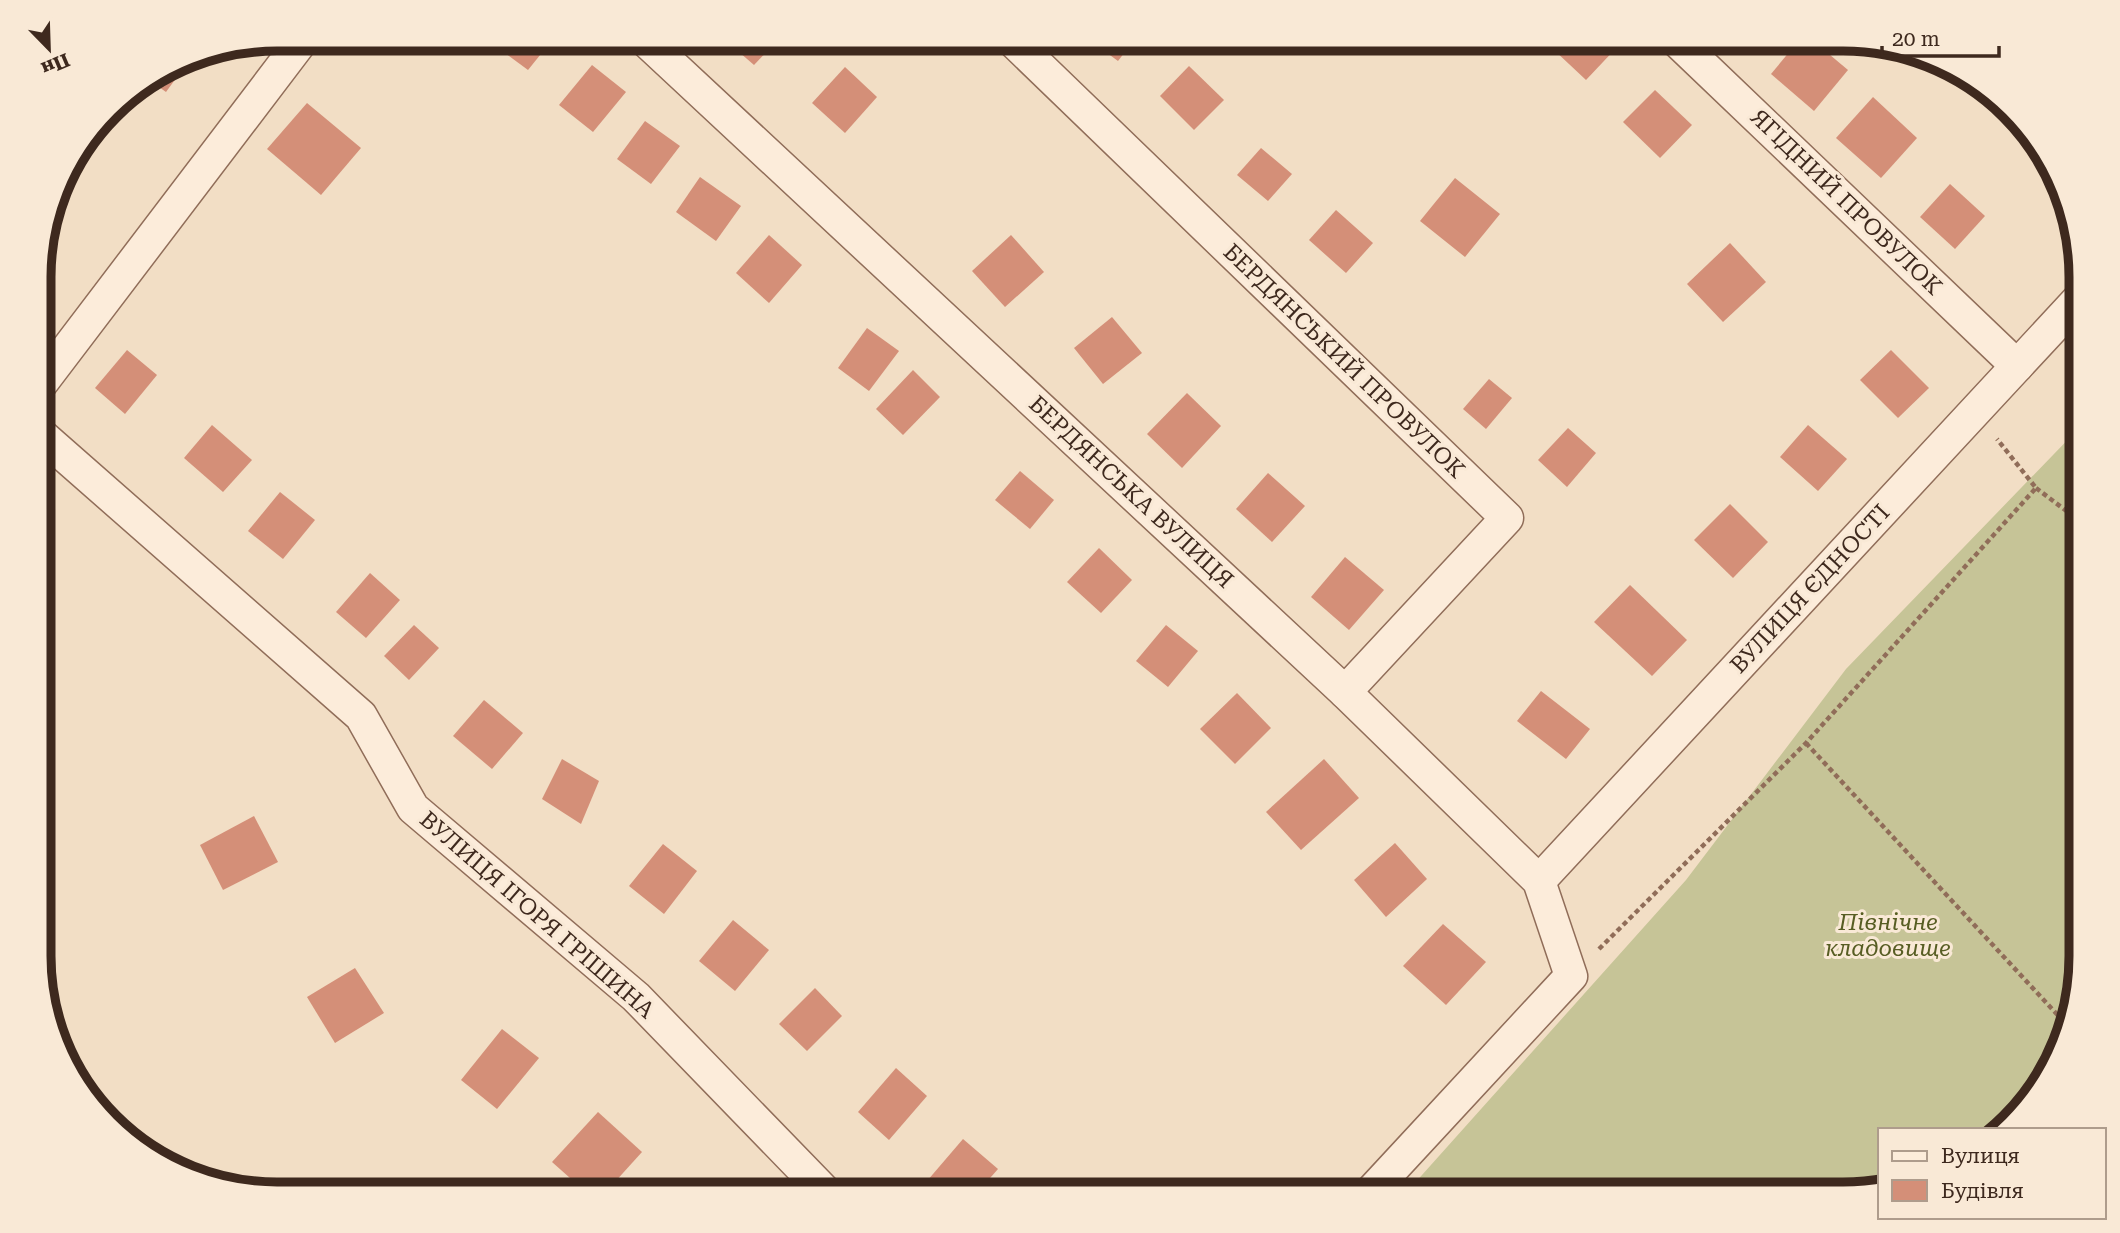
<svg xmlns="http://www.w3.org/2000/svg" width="2120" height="1233" font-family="'Roboto Serif',serif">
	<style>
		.cemetery { fill: #c6c497 }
		.building { fill: #d48f78 }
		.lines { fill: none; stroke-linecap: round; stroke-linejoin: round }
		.street-casing { stroke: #906d59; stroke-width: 35 }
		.path { stroke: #906d59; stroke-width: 4.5; stroke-dasharray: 5 3.5; stroke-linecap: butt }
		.street { stroke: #fcecda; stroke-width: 32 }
		.labels { text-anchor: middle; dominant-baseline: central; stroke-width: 6; stroke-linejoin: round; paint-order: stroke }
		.street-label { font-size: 23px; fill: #3e291e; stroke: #f9e9d6 }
		.park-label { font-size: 23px; font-style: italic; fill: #575d23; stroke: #f9e9d6 }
		.rim { fill: none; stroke: #3e291e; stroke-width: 9 }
	</style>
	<rect width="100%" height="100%" fill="#f2dec5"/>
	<polygon class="cemetery" points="2081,426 2081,971 2049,1076 1995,1130 1880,1130 1880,1187 1858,1194 1405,1194 1686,880 1846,669"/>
	<g class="building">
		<polygon points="506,39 553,39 528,70 498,48"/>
		<polygon points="724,39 779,39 754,65"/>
		<polygon points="1088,39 1135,39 1118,61"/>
		<polygon points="1562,39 1614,39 1620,44 1586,80 1553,49"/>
		<polygon points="1742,39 1764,39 1753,50"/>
		<polygon points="1800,39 1811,39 1848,70 1814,111 1771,74"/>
		<polygon points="193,55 166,92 149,80 186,57"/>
		<polygon points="592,65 626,92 593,132 559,105"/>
		<polygon points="1189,66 1224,100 1194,130 1160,96"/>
		<polygon points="845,67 877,97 845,133 812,103"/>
		<polygon points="1655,90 1692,125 1660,158 1623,122"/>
		<polygon points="1873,97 1917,138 1881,178 1836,138"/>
		<polygon points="307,103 361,148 321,195 267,149"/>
		<polygon points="645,121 680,146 651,184 617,159"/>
		<polygon points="1261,148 1292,174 1268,201 1237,175"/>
		<polygon points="700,177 741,206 716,241 676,212"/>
		<polygon points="1455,178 1500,214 1465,257 1420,221"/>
		<polygon points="1950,184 1985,216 1955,249 1920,217"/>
		<polygon points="1336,210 1373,243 1346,273 1309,240"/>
		<polygon points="769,235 802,265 769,303 736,273"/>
		<polygon points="1011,235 1044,272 1005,307 972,271"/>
		<polygon points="1730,243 1766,282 1723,322 1687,284"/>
		<polygon points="1112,317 1142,353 1103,384 1074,348"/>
		<polygon points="867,328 899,351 869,391 838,368"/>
		<polygon points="127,350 157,375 125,414 95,388"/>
		<polygon points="1891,350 1929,388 1898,418 1860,380"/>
		<polygon points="913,370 940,397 903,435 876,409"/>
		<polygon points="1489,379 1512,398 1486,429 1463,409"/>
		<polygon points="1187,393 1221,426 1182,468 1147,434"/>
		<polygon points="212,425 252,460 223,492 184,458"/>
		<polygon points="1808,425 1847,459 1818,491 1780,457"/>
		<polygon points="1568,428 1596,453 1567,487 1538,460"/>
		<polygon points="1020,471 1054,500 1030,529 995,500"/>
		<polygon points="1268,473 1305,506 1272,542 1236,509"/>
		<polygon points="280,492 315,520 283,559 248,531"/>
		<polygon points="1730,504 1768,542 1733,578 1694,540"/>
		<polygon points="1099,548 1132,580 1101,613 1067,582"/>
		<polygon points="1345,557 1384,590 1349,630 1311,597"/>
		<polygon points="370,573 400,600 366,638 336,612"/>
		<polygon points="1630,585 1687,640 1652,676 1594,622"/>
		<polygon points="414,625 439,648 409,680 384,656"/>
		<polygon points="1166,625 1198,651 1168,687 1136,661"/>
		<polygon points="1541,691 1590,729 1566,759 1517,721"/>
		<polygon points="1237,693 1271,728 1235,764 1200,729"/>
		<polygon points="484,700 523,733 492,769 453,736"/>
		<polygon points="562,759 599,781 581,824 542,799"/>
		<polygon points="1324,759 1359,798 1301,850 1266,812"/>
		<polygon points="254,816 278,862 223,890 200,845"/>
		<polygon points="1395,843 1427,879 1386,917 1354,880"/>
		<polygon points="663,844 697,871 664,914 629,886"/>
		<polygon points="733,920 769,950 735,991 699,961"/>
		<polygon points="1443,924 1486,962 1446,1005 1403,966"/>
		<polygon points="355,968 384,1013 335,1043 307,997"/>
		<polygon points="815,988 842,1016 807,1051 779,1024"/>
		<polygon points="502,1029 539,1058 497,1109 461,1080"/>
		<polygon points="896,1068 927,1096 889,1140 858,1112"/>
		<polygon points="598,1112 642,1152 604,1194 588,1194 552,1162"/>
		<polygon points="963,1139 998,1169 976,1194 943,1194 927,1181"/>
	</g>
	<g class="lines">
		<defs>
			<g id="street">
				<polyline points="644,39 1345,692 1539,881 1571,976 1369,1194"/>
				<polyline points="1011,39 1507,518 1345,692"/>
				<polyline points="1675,39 2017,366"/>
				<polyline points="40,385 303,39"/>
				<polyline points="40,434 361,716 413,808 636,997 827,1194"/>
				<polyline points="1539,881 2081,297"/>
			</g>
		</defs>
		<use href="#street" class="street-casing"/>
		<g class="path">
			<polyline points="2036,488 2081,522"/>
			<polyline points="1806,743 2065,1023"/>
			<polyline points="1599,949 1806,743 2036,488 1997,439"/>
		</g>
		<use href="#street" class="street"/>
	</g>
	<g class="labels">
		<g class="street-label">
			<text transform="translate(1846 202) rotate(44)">ЯГІДНИЙ ПРОВУЛОК</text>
			<text transform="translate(1344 361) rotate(44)">БЕРДЯНСЬКИЙ ПРОВУЛОК</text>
			<text transform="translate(1131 492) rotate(43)">БЕРДЯНСЬКА ВУЛИЦЯ</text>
			<text transform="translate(1810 589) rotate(-47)">ВУЛИЦЯ ЄДНОСТІ</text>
			<text transform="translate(537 915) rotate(41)">ВУЛИЦЯ ІГОРЯ ГРІШИНА</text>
		</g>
		<g class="park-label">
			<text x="1888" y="922">Північне<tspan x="1888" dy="26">кладовище</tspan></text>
		</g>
	</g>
	<path d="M0 0H2120V1233H0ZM277 51H1843A226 226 0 0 1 2069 277V956A226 226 0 0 1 1843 1182H277A226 226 0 0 1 51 956V277A226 226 0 0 1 277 51Z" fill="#f9e9d6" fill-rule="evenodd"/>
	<path class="rim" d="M277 51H1843A226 226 0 0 1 2069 277V956A226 226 0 0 1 1843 1182H277A226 226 0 0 1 51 956V277A226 226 0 0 1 277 51Z"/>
	<rect x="1878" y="1128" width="228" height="91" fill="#f9e9d6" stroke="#ae9c8c" stroke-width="2"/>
	<rect x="1892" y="1151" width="35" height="10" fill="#fcecda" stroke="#ae9c8c" stroke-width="2"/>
	<text x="1941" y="1163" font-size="21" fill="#3e291e">Вулиця</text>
	<rect x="1892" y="1180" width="35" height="21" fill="#d48f78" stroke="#ae9c8c" stroke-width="2"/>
	<text x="1941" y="1198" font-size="21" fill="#3e291e">Будівля</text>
	<g transform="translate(49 49) rotate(157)" stroke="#f9e9d6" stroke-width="5" paint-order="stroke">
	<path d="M0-5L12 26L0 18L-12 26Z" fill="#3e291e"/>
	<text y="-10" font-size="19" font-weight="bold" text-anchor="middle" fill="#3e291e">Пн</text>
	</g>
	<path d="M1882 46v10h117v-10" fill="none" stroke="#3e291e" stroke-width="3.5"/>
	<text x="1892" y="46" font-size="21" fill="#3e291e" stroke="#f9e9d6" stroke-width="5" paint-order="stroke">20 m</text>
</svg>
